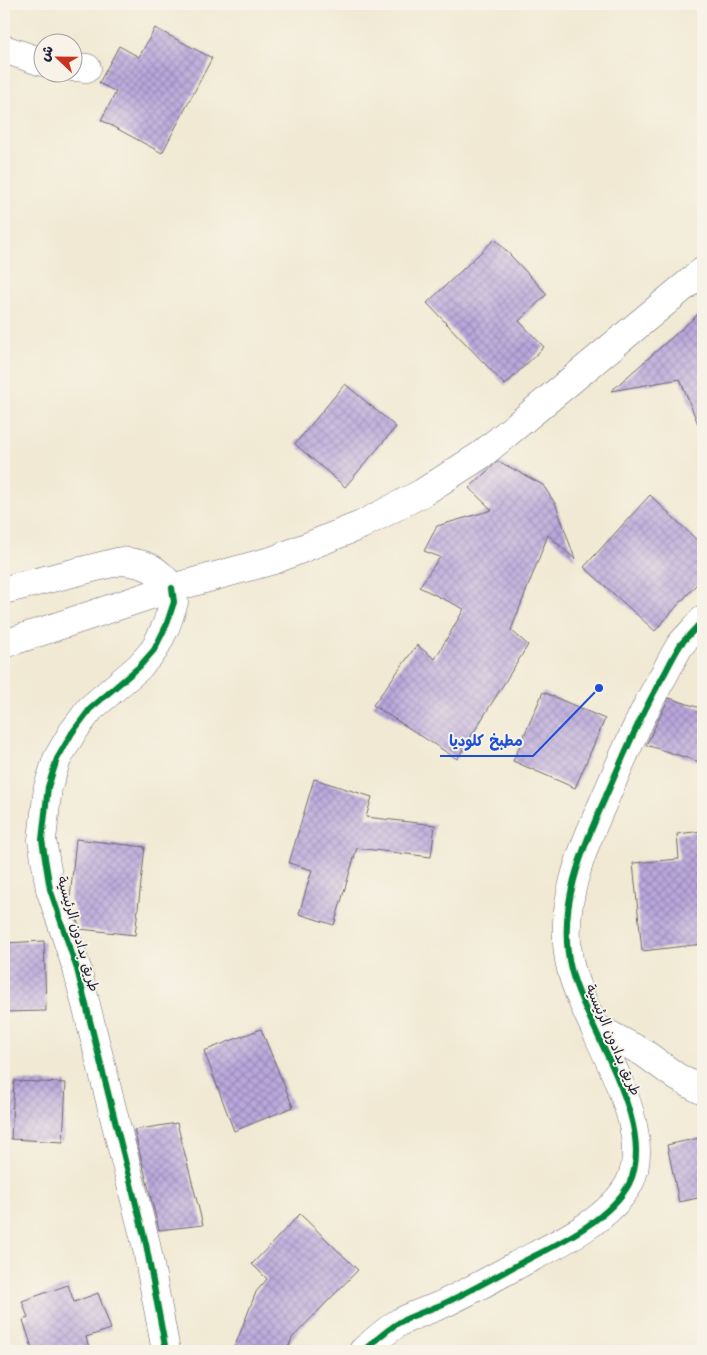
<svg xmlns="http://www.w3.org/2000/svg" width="707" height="1355" font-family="'Comic Neue','Playpen Sans Arabic',sans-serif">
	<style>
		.building { fill: url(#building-cross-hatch) }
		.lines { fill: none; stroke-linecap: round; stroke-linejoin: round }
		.minor-casing { stroke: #6a6870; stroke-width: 29 }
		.minor { stroke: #fff; stroke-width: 28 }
		.cycleway-casing { stroke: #f7f3e8; stroke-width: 9 }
		.cycleway { stroke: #00873e; stroke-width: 6 }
		.labels { text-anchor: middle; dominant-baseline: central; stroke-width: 4; stroke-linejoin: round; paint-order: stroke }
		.street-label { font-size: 14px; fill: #22223b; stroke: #f7f3e8 }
		.leader { fill: none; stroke: #1d4ed8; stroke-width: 2 }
		.callout-dot { fill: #1d4ed8; stroke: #f7f3e8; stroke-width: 2 }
		.callout-label { font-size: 15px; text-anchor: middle; font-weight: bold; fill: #1d4ed8; stroke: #f7f3e8; stroke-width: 4; stroke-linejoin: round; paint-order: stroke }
	</style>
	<defs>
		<pattern id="building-cross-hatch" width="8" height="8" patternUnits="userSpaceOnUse" patternTransform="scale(1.25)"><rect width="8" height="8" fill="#baa7dc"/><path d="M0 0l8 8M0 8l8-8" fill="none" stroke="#9788b4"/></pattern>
	</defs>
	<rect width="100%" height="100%" fill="#f7f3e8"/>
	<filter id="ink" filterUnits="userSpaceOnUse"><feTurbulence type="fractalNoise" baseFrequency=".02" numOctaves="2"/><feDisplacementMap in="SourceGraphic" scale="10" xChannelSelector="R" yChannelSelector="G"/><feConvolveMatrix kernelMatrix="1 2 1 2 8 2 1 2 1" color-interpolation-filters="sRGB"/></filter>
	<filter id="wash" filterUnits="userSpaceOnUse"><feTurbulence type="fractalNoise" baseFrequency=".0096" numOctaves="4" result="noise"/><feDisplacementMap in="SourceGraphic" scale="20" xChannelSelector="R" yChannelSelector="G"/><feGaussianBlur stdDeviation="1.12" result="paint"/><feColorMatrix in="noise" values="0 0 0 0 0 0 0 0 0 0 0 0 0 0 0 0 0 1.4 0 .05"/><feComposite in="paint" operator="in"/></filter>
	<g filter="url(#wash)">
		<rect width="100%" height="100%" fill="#f1e9d3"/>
		<g id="blocks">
			<g class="building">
				<polygon points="155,28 212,58 162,153 101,120 116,92 99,83 119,46 139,57"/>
				<polygon points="495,239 547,294 519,321 544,347 505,385 427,303"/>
				<polygon points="703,310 703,434 702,434 680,379 611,391"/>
				<polygon points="345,384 396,427 345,487 295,444"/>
				<polygon points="498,461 543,485 556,505 575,559 548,535 511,630 528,645 457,759 373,705 417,645 435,659 464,609 419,587 440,557 424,551 437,526 492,510 469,488"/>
				<polygon points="650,495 703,546 703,577 655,631 584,567"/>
				<polygon points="543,692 605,719 575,788 513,761"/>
				<polygon points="669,698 703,709 703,763 646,745"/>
				<polygon points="314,779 372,797 366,817 435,825 431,857 357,848 334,925 299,914 312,870 289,863"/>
				<polygon points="703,831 703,944 642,951 633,863 679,859 677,834"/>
				<polygon points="76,839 145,847 135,935 80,929 70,898"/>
				<polygon points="44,941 46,1011 4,1012 4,943"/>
				<polygon points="261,1029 293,1107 234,1131 204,1051"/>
				<polygon points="14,1081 66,1083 63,1142 11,1139"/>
				<polygon points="177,1123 203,1225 159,1230 134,1130"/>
				<polygon points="703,1137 703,1197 679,1202 667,1145"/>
				<polygon points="300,1214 358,1270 292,1338 287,1351 233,1351 256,1292 267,1279 252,1264"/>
				<polygon points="68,1285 74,1302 98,1293 111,1329 86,1337 90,1351 33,1351 23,1320 28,1318 22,1301"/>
			</g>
		</g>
	</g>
	<g filter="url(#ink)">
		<use href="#blocks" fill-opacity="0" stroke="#6a6870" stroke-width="1"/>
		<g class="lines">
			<defs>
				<g id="minor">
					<polyline points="4,49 42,62"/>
					<polyline points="72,67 87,68"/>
					<path d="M 4,590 L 121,561 C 146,563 157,568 172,588"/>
					<polyline points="4,644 172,588 274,560 361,525 422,493 481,455 703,271"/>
					<polyline points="595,1027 644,1053 677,1077 703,1091"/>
					<polyline points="166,1351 146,1244 77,969 50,889 42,840 48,787 57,759 72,733 90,709 139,667 154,650 166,626 174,602 172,588"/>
					<path d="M 363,1351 C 375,1341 386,1330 400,1322 C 413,1315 429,1310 443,1304 C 468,1292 492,1279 517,1265 C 553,1246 608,1222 629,1184 C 659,1125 585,1027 571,969 C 554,900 590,834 616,773 C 631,739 646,705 665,673 C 670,663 675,653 681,644 C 688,636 696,628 703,620"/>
				</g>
			</defs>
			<use href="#minor" class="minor-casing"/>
			<use href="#minor" class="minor"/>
			<defs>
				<g id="cycleway">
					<polyline points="166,1351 146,1244 77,969 50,889 42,840 48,787 57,759 72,733 90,709 139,667 154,650 166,626 174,602 172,588"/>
					<path d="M 363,1351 C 375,1341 386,1330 400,1322 C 413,1315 429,1310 443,1304 C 468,1292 492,1279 517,1265 C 553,1246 608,1222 629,1184 C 659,1125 585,1027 571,969 C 554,900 590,834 616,773 C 631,739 646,705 665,673 C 670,663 675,653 681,644 C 688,636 696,628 703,620"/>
				</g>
			</defs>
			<use href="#cycleway" class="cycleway-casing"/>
			<use href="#cycleway" class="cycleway"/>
		</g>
	</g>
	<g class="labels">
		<g class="street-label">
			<text transform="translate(78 934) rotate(74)">طريق بدادون الرئيسية</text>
			<text transform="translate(613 1040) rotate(67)">طريق بدادون الرئيسية</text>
		</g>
	</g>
	<path class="leader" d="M599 688L533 756H440"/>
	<circle class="callout-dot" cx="599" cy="688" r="5"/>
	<g class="callout-label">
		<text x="486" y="746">مطبخ كلوديا</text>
	</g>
	<rect width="707" height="1355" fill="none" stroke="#f7f3e8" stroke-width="20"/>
	<g transform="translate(58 58) rotate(292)"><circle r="24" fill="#f7f3e8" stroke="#a29fa3"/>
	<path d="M0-4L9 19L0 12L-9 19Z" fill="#c8321e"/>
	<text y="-8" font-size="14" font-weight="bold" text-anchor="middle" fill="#22223b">ش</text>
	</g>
</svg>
